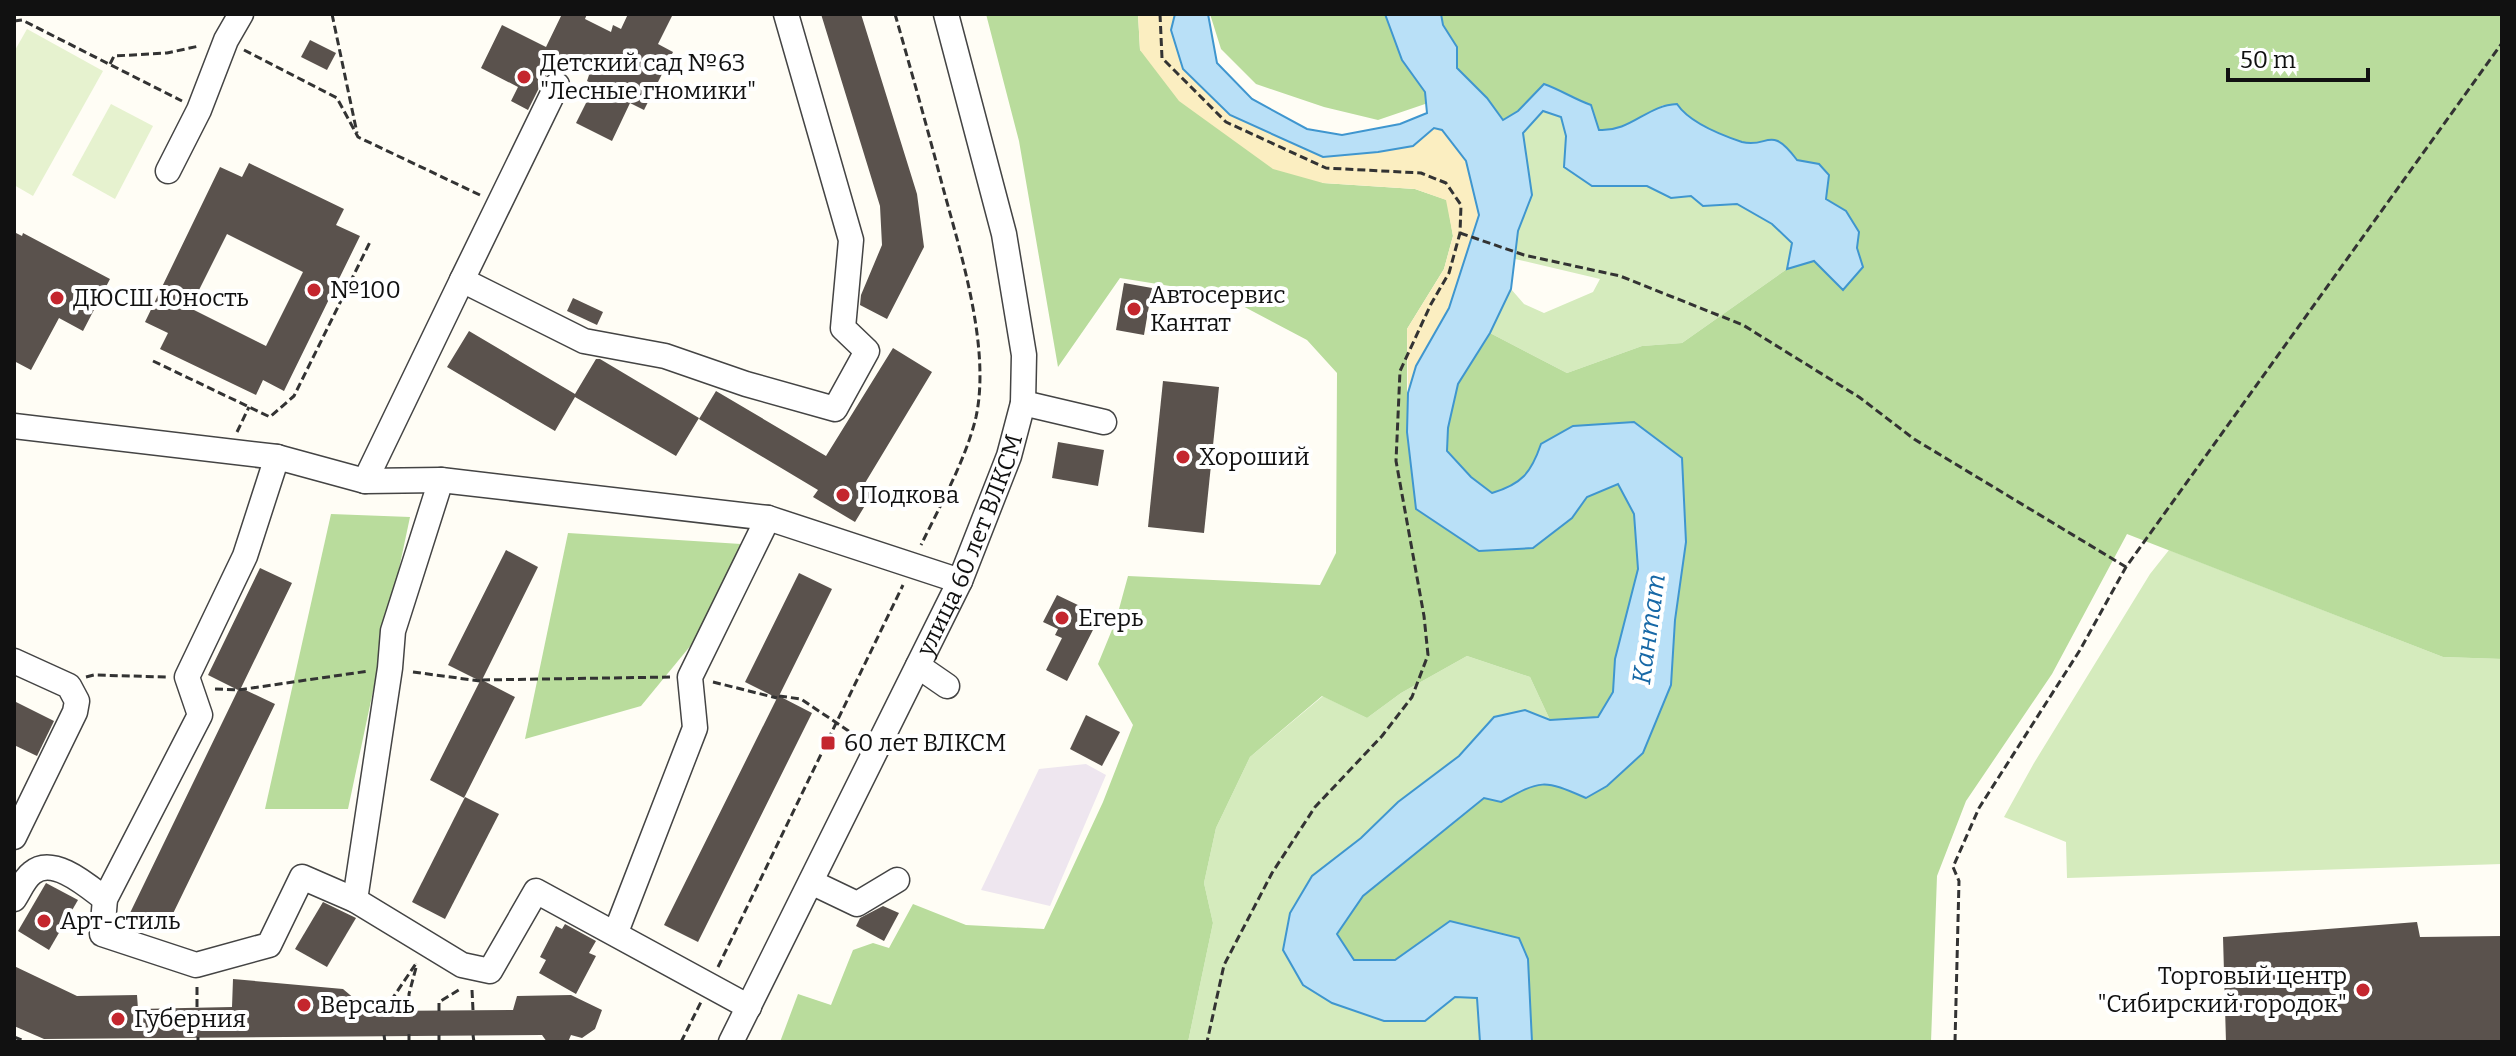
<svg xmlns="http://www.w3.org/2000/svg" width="2516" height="1056" font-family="Bitter,serif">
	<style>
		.industrial { fill: #eee6ef }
		.green { fill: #d5ebbd }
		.forest { fill: #b9dc9c }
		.sand { fill: #fbeec1 }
		.pitch { fill: #e6f2cf }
		.water { fill: #b9e0f7; stroke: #3f96cf; stroke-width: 2 }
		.building { fill: #5a524d; fill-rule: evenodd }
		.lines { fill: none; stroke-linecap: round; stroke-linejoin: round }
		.minor-casing { stroke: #444; stroke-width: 27 }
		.path { stroke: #333; stroke-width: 3; stroke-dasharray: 8 4; stroke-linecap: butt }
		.minor { stroke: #fff; stroke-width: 24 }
		.poi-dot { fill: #c4262e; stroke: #fff; stroke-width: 3 }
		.labels { text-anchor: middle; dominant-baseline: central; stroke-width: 8; stroke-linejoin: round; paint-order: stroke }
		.poi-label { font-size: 24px; fill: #111; stroke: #fff; text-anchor: start }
		.street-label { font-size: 24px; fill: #111; stroke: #fff }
		.water-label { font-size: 26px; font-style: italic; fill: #1768a6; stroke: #fff }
	</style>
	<rect width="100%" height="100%" fill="#fffdf5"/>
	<polygon class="industrial" points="1086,764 1106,775 1050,906 981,890 1039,769"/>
	<g class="green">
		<polygon points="1543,111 1561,117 1566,136 1564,167 1630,185 1648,186 1671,198 1691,196 1703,206 1737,204 1772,224 1792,243 1787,269 1682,343 1642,346 1567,373 1490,333 1511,289 1524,304 1544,313 1593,292 1600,279 1515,259 1518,231 1532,195 1523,133"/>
		<polygon points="2169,550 2443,657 2502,659 2502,864 2067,878 2066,842 2004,817 2034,763 2150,574"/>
		<polygon points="1467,656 1530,677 1550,720 1525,710 1493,717 1459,756 1398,802 1361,838 1425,1021 1455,996 1477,998 1480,1042 1188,1042 1213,923 1204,883 1216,828 1250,757 1323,696 1367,718 1401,693"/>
	</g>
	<g class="forest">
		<polygon points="986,14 1138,14 1140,50 1323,183 1415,189 1447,200 1453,236 1444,269 1407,329 1407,432 1416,508 1572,518 1587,497 1618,484 1634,514 1638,569 1615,659 1613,692 1598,718 1550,720 1530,677 1467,656 1401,693 1367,718 1322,696 1250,757 1216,828 1204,883 1213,923 1188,1042 780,1042 798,994 831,1005 853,950 873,943 889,948 913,904 966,925 1044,929 1103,802 1133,725 1098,664 1116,620 1128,576 1320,585 1336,553 1337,373 1307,340 1220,294 1120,278 1058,367 1019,141"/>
		<polygon points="1210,14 1385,14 1402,60 1425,92 1428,103 1378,120 1324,107 1256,84 1221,49"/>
		<path d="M 1441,14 L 2502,14 L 2502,659 L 2443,657 L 2127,534 L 2052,674 L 1966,801 L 1937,876 L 1931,1042 L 1532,1042 L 1528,959 L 1450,921 L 1395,960 L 1354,960 L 1337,934 L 1363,896 L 1484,798 L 1501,802 C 1541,780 1543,779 1586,797 L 1671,685 L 1682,458 L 1541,444 C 1531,474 1522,484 1492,493 L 1471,477 L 1447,451 L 1448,428 L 1458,384 L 1490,333 L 1567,373 L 1642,346 L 1682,343 L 1787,269 L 1814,261 L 1863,267 L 1857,248 L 1859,232 L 1846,211 L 1826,199 L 1829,175 L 1819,164 L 1797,160 C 1770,124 1770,148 1743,142 C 1722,137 1683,116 1663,105 L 1616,131 L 1599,130 L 1591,105 C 1574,99 1561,90 1545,85 L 1518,111 L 1503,120 L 1487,98 L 1457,68 L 1457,47 L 1443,25 Z"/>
		<polygon points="331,514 410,517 348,809 265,809"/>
		<polygon points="568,533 741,544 696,639 641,706 525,739"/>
	</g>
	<polygon class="sand" points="1138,14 1175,14 1172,31 1230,115 1323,157 1378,152 1413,146 1433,128 1442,130 1466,161 1479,215 1449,308 1416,366 1408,393 1407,329 1444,269 1453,236 1446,200 1415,189 1323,183 1273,169 1179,101 1140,50"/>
	<g class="pitch">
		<polygon points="27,29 103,71 33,196 14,185 14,52"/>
		<polygon points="111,104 153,126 115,199 72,175"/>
	</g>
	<path class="water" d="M 1175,14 L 1208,14 L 1217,63 L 1252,99 L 1307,129 L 1342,135 L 1400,124 L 1427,113 L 1425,92 L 1402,60 L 1385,14 L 1441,14 L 1443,25 L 1457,47 L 1457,68 L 1487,98 L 1503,120 L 1518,111 L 1544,84 C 1561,90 1574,99 1591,105 L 1599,130 C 1631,132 1647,105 1677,104 C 1689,122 1721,135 1742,142 C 1769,149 1769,123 1797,160 L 1819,164 L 1829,175 L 1826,199 L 1846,211 L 1859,232 L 1857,248 L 1863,267 L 1843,290 L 1814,261 L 1787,269 L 1792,243 L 1772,224 L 1737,204 L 1703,206 L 1691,196 L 1671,198 L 1647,186 L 1592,186 L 1564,167 L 1566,136 L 1561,117 L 1543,111 L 1523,133 L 1532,195 L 1518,231 L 1511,289 L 1490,333 L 1458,384 L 1448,428 L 1447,451 L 1471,477 L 1492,493 C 1522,484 1531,473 1541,444 L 1573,426 L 1634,422 L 1682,458 L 1686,542 L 1675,620 L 1671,685 L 1643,753 L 1607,786 L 1586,798 C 1543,779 1541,780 1501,802 L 1484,798 L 1363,896 L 1337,934 L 1354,960 L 1395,960 L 1450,921 L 1519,938 L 1528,959 L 1532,1042 L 1480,1042 L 1477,998 L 1455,997 L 1425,1021 L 1384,1021 L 1332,1003 L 1303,985 L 1283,950 L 1290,913 L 1312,876 L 1361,838 L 1398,802 L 1459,756 L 1494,717 L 1525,710 L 1550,720 L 1598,717 L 1613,692 L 1615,659 L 1638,569 L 1634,514 L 1618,484 L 1587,497 L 1572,518 L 1533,548 L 1479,551 L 1416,509 L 1407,432 L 1408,393 L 1416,366 L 1449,308 L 1479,215 L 1466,161 L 1442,130 L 1434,128 L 1413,146 L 1378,152 L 1323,157 L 1230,115 L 1183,69 L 1171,30 Z"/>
	<g class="building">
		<polygon points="562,14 587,14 585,19 611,32 613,25 621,29 628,14 673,14 658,44 673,52 644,110 630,103 612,141 576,123 595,85 587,81 589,75 564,63 561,71 554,67 544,78 528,110 511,101 518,87 481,68 502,25 546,47"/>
		<polygon points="821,14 861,14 917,194 924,247 887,319 860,305 861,295 882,245 880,206"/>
		<polygon points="310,40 336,53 327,70 301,57"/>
		<path d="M 249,163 L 344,209 L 336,225 L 360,236 L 284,391 L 263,380 L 256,395 L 160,349 L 168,333 L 145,322 L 220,167 L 242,177 ZM 227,234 L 303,272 L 266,346 L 190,308 Z"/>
		<polygon points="14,232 22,236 23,233 110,279 83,331 59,318 31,370 14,361"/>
		<polygon points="1124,283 1152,288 1144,335 1116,330"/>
		<polygon points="573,298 603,312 597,325 567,311"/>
		<polygon points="469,331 575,394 596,359 600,359 699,418 676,456 575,397 555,431 447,367"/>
		<polygon points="893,348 932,372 862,488 872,494 855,522 813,497 818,490 699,419 716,391 826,456"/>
		<polygon points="1163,381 1219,387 1204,533 1148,527"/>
		<polygon points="1058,442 1104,450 1098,486 1052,478"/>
		<polygon points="506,550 538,567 482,680 515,697 464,798 430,780 480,681 448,665"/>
		<polygon points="260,568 292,583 241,688 275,704 165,930 130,913 238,690 208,675"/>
		<polygon points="799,573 832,589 779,696 812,713 698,942 664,925 777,698 745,682"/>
		<polygon points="1057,595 1080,606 1077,612 1097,622 1067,681 1046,670 1062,638 1055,635 1058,629 1043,622"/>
		<polygon points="14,701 54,721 37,756 14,745"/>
		<polygon points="1086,715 1120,732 1102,766 1070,749"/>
		<polygon points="465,797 499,814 445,919 412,902"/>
		<polygon points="46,883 78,900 49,950 18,931"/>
		<polygon points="323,902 356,918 327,967 295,949"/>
		<polygon points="883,906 899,913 884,941 856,926 860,918"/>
		<polygon points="2417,922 2420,937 2502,936 2502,1042 2226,1042 2223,937"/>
		<polygon points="565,924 596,941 589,953 596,956 576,994 539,973 546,960 540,957 556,926 562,929"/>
		<polygon points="14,966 77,996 137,995 138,1009 232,1007 233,979 343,989 356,1000 375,1003 378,1011 513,1010 517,996 571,995 602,1010 595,1029 582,1038 571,1035 568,1042 547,1042 542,1035 44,1039 14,1026"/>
	</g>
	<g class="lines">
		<defs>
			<g id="minor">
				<polyline points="168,171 199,110 226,40 241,14"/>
				<polyline points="462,280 557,85"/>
				<polyline points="1023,403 1104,422"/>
				<polyline points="14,426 277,457"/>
				<polyline points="365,481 462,280 584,341 665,356 746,384 835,409 867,351 843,328 851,240 786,14"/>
				<polyline points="14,661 69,686 77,701 75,712 14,837"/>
				<polyline points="918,666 947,686"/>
				<polyline points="811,882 857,904 897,880"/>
				<path d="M 14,899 C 20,890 24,879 32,873 C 53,855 88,886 105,899"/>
				<polyline points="355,900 390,668 393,631 441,480"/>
				<polyline points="616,932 695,728 690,677 768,518"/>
				<polyline points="749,1007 536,891 490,971 462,965 355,900 302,877 269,945 196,965 102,934 105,899 200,715 187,677 245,556 277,457 365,481 441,480 768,518 960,581"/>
				<path id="s1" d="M 731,1042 L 960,581 L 1009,456 L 1023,403 L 1024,355 L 1004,234 L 946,14"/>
			</g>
		</defs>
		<use href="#minor" class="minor-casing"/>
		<g class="path">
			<polyline points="332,14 357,133"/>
			<path d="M 895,14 C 911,70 927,127 942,184 C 960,251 991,347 976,417 C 966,459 940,506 921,545"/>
			<polyline points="1160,14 1162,58 1226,122 1326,168 1421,173 1446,183 1461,205 1460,233 1449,273 1431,304 1400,371 1396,461 1424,616 1428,655 1412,697 1382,736 1315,807 1272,873 1224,965 1207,1042"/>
			<polyline points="14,21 22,20 182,101"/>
			<polyline points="244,50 337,98 358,137 480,195"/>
			<polyline points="110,64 114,56 167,53 199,46"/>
			<polyline points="1460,233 1524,255 1620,276 1743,325 1859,397 1914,439 2126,567"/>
			<polyline points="153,361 270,417 294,396 370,242"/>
			<polyline points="237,432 249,407"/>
			<polyline points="413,672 480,681"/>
			<polyline points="86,677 94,675 166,677"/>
			<polyline points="482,680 670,677"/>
			<polyline points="713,682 777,698"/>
			<polyline points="215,689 238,690 369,671"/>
			<polyline points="779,696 801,699 859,738"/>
			<polyline points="718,967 903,585"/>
			<polyline points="197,987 197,1007"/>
			<polyline points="472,990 473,1010"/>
			<polyline points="384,1011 417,962"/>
			<polyline points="409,1011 409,994 417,964"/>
			<polyline points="439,1011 439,1002 462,988"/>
			<polyline points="409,1034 409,1042"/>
			<polyline points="384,1035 385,1042"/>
			<polyline points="473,1035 474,1042"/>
			<polyline points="14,1037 27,1042"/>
			<polyline points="198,1037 198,1042"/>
			<polyline points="439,1042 439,1035"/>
			<polyline points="681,1042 701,1002"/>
			<polyline points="1955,1042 1959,881 1953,867 1979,808 2080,650 2126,567 2502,43"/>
		</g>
		<use href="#minor" class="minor"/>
	</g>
	<g class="poi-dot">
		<circle cx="524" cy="77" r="8"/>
		<circle cx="314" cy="290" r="8"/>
		<circle cx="57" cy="298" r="8"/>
		<circle cx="1134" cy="309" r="8"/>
		<circle cx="1183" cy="457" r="8"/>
		<circle cx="843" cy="495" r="8"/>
		<circle cx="1062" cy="618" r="8"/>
		<rect x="820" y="735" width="16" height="16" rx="4"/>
		<circle cx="44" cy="921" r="8"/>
		<circle cx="2363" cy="990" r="8"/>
		<circle cx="304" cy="1005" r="8"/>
		<circle cx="118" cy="1019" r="8"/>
	</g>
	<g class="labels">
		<g class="poi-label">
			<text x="540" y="63">Детский сад №63<tspan x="540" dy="28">"Лесные гномики"</tspan></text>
			<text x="330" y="290">№100</text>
			<text x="1150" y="295">Автосервис<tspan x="1150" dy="28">Кантат</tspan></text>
			<text x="73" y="298">ДЮСШ Юность</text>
			<text x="1199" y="457">Хороший</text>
			<text x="859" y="495">Подкова</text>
			<text x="1078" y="618">Егерь</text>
			<text x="844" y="743">60 лет ВЛКСМ</text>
			<text x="60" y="921">Арт-стиль</text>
			<text x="2347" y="976" text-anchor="end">Торговый центр<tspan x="2347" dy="28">"Сибирский городок"</tspan></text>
			<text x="320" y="1005">Версаль</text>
			<text x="134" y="1019">Губерния</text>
		</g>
		<g class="street-label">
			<text stroke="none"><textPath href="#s1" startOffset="552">улица 60 лет ВЛКСМ</textPath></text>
		</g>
		<g class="water-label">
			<text transform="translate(1649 629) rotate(-82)">Кантат</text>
		</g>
	</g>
	<rect width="2516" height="1056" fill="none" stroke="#111111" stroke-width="32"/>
	<path d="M2228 68v12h140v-12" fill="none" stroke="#111111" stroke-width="4"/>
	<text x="2240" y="68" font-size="24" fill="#111111" stroke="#ffffff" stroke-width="6" paint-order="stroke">50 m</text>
</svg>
